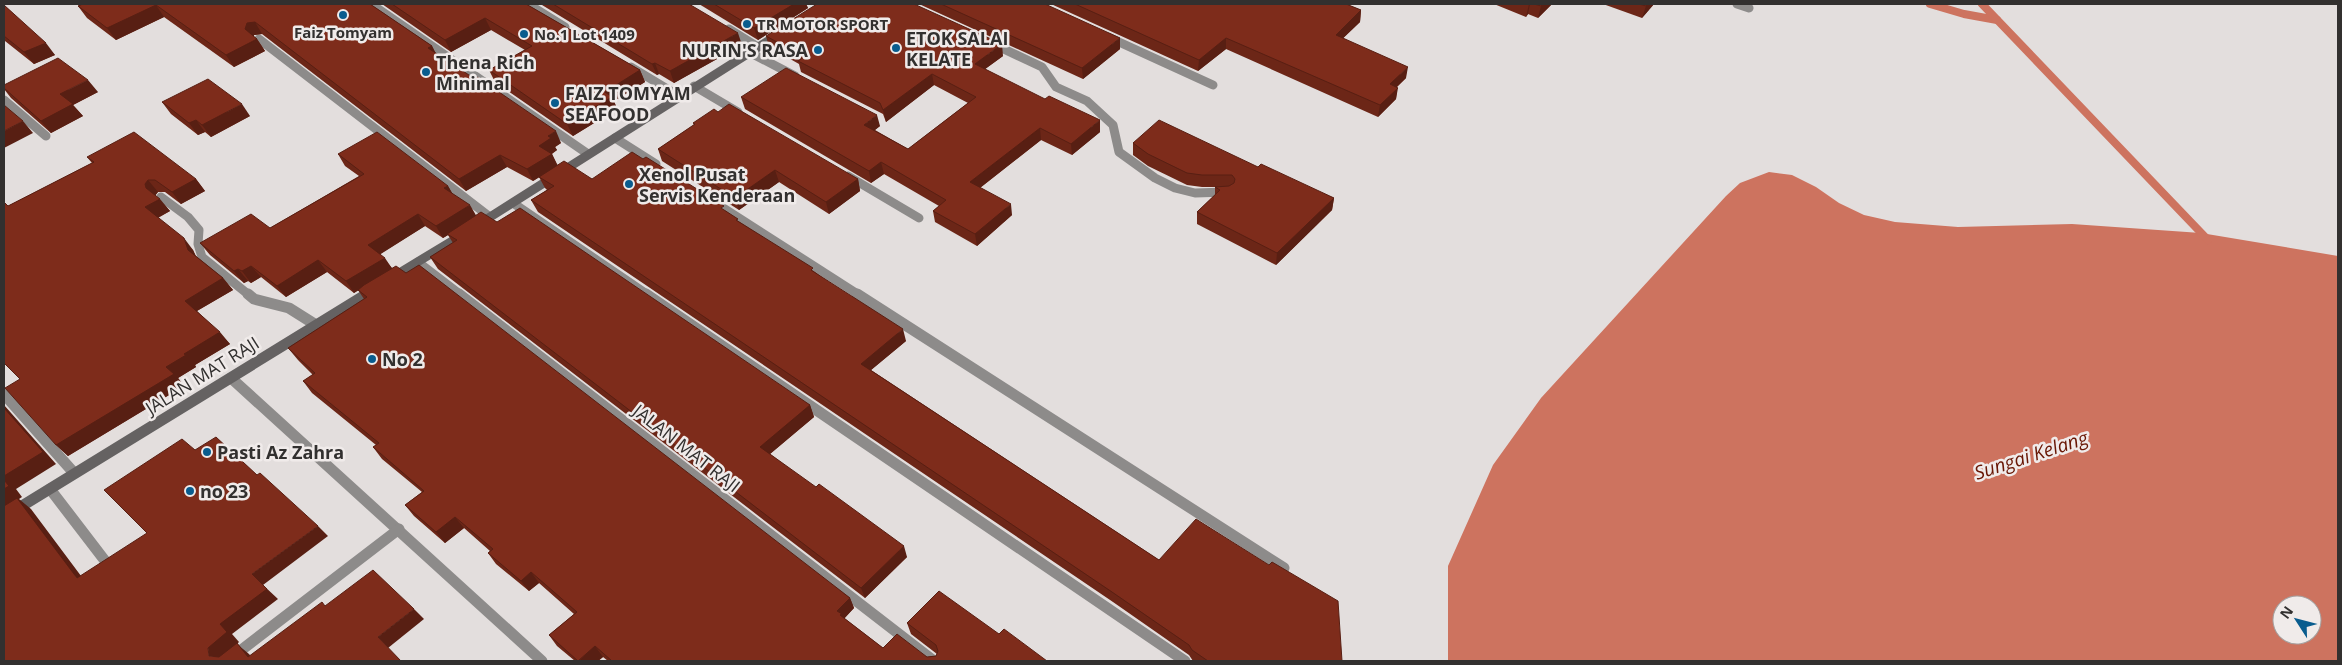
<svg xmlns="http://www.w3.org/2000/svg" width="2342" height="665" font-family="'Open Sans',sans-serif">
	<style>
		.water { fill: #cd735f; fill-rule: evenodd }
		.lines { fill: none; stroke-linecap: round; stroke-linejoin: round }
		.stream { stroke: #cd735f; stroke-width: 8 }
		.lane { stroke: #8d8b8a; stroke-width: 9 }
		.street-far1 { stroke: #8d8b8a; stroke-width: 9 }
		.street { stroke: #8d8b8a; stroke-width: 11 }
		.secondary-far1 { stroke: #656262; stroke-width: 9 }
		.secondary { stroke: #656262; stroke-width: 11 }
		.wall { fill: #6c2617 }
		.shaded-wall { fill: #581f13 }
		.building { fill: #7e2c1b; stroke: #581f13 }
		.poi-dot { fill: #095c8e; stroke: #f0ebea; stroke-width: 2 }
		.labels { text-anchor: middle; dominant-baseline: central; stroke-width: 5; stroke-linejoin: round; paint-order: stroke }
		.far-poi-label { font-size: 15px; font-weight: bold; fill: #32302f; stroke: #f0ebea; text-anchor: start }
		.poi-label { font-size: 18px; font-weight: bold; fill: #32302f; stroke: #f0ebea; text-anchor: start }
		.street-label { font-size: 18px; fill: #32302f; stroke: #f0ebea }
		.water-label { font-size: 19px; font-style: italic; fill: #691705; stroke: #f0ebea }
	</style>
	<rect width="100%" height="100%" fill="#e3dedd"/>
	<path class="water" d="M 1769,172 L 1792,175 L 1816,187 L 1839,203 L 1864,215 L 1895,222 L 1958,227 L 2072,224 L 2201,233 L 2338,256 L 2338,661 L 1448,661 L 1448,566 L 1493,465 L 1541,398 L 1726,196 L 1740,183 ZM 2282,605 L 2312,605 L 2312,635 L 2282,635 Z"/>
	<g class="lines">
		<g class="stream">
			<polyline points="1930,4 1964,14 1997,20"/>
			<polyline points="1982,4 2208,240"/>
		</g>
		<polyline class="lane" points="729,29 758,47"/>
		<g class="street-far1">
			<polyline points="371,4 588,154"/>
			<polyline points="528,4 565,27"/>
			<polyline points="1737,4 1749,8"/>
			<polyline points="1108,37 1213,85"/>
			<polyline points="259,39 490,217"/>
			<polyline points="991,43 1042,67 1056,87 1087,101 1113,125 1119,152 1155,178 1175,188 1195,193 1227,192"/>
			<polyline points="749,52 795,76"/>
			<polyline points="631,67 679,96"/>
			<polyline points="694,86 738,112"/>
			<polyline points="4,100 46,136"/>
			<polyline points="615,138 656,164"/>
			<polyline points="848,176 919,218"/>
			<polyline points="161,197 188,217 199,230 198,244 202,257 249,295"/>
			<polyline points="714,202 859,295"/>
			<polyline points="513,203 648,295"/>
			<polyline points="418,262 461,295"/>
		</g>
		<g class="street">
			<polyline points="248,294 254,299 289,308 316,325"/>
			<polyline points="459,294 934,661"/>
			<polyline points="646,294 1185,661"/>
			<polyline points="857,294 1284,568"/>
			<polyline points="231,378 542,661"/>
			<polyline points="4,394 74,473"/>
			<polyline points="50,489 109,566"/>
			<polyline points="227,661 399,529"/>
		</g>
		<g class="secondary-far1">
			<polyline points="479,224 779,34"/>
			<polyline points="391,278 462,235"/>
			<polyline points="365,295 373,290"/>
		</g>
		<polyline class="secondary" points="4,517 367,294"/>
	</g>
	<g class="wall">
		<polygon points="78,4 370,4 432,46 436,54 561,143 555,147 557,150 552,154 557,165 592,179 726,211 738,221 815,272 906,341 871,370 1159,560 1342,661 1193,661 1189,655 1113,602 538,212 531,200 547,190 545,188 539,177 533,181 507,167 466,191 262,34 254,35 254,37 257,39 265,51 234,67 164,17 116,40 87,18 78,6 80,5"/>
		<polygon points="382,4 526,4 640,70 645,82 614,101 617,109 573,136 495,82 489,70 525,50 491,30 451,52"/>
		<polygon points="541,4 689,4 742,45 674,83 659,74 657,75 542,5"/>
		<polygon points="699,4 806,4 808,8 758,40"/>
		<polygon points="919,4 1045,4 1120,49 1083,79"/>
		<polygon points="1051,4 1346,4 1361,10 1360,22 1343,38 1406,78 1397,87 1396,99 1378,117 1226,49 1198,71"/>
		<polygon points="1494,4 1552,4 1538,18 1528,14 1526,17"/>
		<polygon points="1603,4 1654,4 1642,18"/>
		<polygon points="4,5 55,55 34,64 5,41 4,42"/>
		<polygon points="766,36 1003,56 985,69 1100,132 1072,155 1041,140 980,188 1012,215 977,246 935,222 933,211 939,206 884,174 871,183 745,109 741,97 880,126 875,130 908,149 968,103 934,85 886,122 883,114 801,72 799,64 769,47"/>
		<polygon points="4,85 98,92 73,105 83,116 51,133 11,98 4,89"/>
		<polygon points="162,102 250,116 211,137 205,132 198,135 171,114"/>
		<polygon points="693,123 858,179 860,191 829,214 779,182 739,210 662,161 658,149 694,125"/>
		<polygon points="1133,143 1258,167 1334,198 1332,210 1276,265 1197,224 1197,212 1215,195 1215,187 1202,187 1187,185 1148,166 1133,155"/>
		<polygon points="338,154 448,186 452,193 476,216 497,222 810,405 814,417 770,454 907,557 865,598 438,269 430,257 453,243 448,235 443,238 425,226 380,254 392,268 850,598 854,608 844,618 883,648 927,657 936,656 937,654 911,634 907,623 999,634 1047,661 608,661 603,657 598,661 575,661 557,646 549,635 574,614 539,583 529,591 496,564 488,553 490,551 464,528 445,543 414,516 405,505 422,492 382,459 373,447 376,445 312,393 303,381 313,375 298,360 288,348 364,299 358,290 354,293 327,272 286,297 261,277 251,283 248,281 244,283 210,255 200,243 270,228 359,176 345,166"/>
		<polygon points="87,157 196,179 205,191 181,204 165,192 158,192 155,195 170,211 158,218 193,250 196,256 223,278 233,290 197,311 230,344 195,365 196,367 178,378 184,386 68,456 56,445 20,379 8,206 92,163"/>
	</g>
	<g class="shaded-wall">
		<polygon points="794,4 806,4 808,8 758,40 754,28"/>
		<polygon points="1529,4 1530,4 1528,14 1526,17"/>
		<polygon points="1543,4 1552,4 1538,18 1541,6"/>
		<polygon points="1648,4 1654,4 1642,18 1646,6"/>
		<polygon points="156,5 164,17 116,40 107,28"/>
		<polygon points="1361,10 1360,22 1334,47 1336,35"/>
		<polygon points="485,18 491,30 451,52 445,40"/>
		<polygon points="255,22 262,34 254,35 253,41 245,29 247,23"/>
		<polygon points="738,33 742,45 674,83 670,71"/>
		<polygon points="1120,38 1120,49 1083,79 1082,68"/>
		<polygon points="1226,38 1226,49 1198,71 1199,60"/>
		<polygon points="257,39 265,51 234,67 226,55"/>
		<polygon points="46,43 55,55 34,64 24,52"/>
		<polygon points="1002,44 1003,56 977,75 975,64"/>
		<polygon points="432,46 438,58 428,48"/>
		<polygon points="655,63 659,74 657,75 652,64"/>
		<polygon points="1408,67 1406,78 1388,95 1390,84"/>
		<polygon points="640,70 645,82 614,101 617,109 573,136 567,124 605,92"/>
		<polygon points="932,74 934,85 886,122 883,110"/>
		<polygon points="88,80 98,92 73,105 83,116 51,133 41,121 60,94"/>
		<polygon points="1398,88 1396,99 1378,117 1380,105"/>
		<polygon points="242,104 250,116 211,137 202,125"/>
		<polygon points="877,115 880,126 867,136 864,125"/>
		<polygon points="196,120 205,132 198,135 189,123"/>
		<polygon points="1100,120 1100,132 1072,155 1071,144"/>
		<polygon points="23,121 33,133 4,148 4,131"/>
		<polygon points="1040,128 1041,140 972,194 970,182"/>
		<polygon points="556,131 561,143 555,147 557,150 545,158 539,146 548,136"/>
		<polygon points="552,154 558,166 533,181 527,169"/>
		<polygon points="500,155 507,167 466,191 459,179"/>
		<polygon points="881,162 884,174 871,183 869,171"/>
		<polygon points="775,170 779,182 739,210 735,198"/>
		<polygon points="196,179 205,191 181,204 172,192"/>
		<polygon points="858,179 860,191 829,214 826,202"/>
		<polygon points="148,180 158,192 155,196 146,188 145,184"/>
		<polygon points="448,186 455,198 444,188"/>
		<polygon points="1334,198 1332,210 1276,265 1277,253"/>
		<polygon points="160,199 170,211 155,219 145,207"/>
		<polygon points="1011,204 1012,215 977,246 975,234"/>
		<polygon points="470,205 477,217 447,234 448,235 443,238 436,226"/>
		<polygon points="418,214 425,226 376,257 368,245"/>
		<polygon points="184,238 193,250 198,262 188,250"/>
		<polygon points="385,258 393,270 354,293 346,281"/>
		<polygon points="318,260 327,272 286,297 277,286"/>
		<polygon points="251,266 261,277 251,283 242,271"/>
		<polygon points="238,269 248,281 244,283 234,271"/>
		<polygon points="223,278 233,290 195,312 185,301"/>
		<polygon points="903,329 906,341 865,375 861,364"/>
		<polygon points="220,332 230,344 195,365 196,367 178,378 184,386 68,456 56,445 166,367 184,354"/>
		<polygon points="4,405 56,464 16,489 22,497 19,499 31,509 90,588 77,578 4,509"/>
		<polygon points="810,405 814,417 764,459 760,447"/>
		<polygon points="455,517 464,528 445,543 436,532"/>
		<polygon points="318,526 328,536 263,585 278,599 232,634 239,642 237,644 249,654 255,661 221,658 209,656 208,648 220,624 252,574"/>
		<polygon points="904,546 907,557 865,598 861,588"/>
		<polygon points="531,572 539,583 529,591 521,581"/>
		<polygon points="850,598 854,608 844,619 846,624 837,611"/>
		<polygon points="414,609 424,619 388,648 378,637"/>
		<polygon points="595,646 603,657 598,661 579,661"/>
	</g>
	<g class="building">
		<polygon points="83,4 370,4 432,46 428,48 475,79 477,77 556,131 548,136 551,138 539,146 552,154 527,169 500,155 459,179 255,22 247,23 245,29 257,39 226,55 156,5 107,28 78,6"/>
		<polygon points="392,4 526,4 640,70 605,92 612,97 567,124 489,70 532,46 485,18 445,40"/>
		<polygon points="553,4 689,4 738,33 670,71 655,63 652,64"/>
		<polygon points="714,4 794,4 754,28"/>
		<polygon points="817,4 914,4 1002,44 975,64 1045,99 1049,96 1100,120 1071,144 1040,128 970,182 1011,204 975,234 933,211 946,200 881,162 869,171 741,97 786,68 877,115 864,125 908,149 976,97 932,74 883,110 880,103 798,61 804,57 766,36"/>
		<polygon points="941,4 1045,4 1120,38 1082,68"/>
		<polygon points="1075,4 1346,4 1361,10 1336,35 1408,67 1390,84 1398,88 1380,105 1226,38 1199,60"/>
		<polygon points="1534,4 1543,4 1541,6"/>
		<polygon points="1639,4 1648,4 1646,6"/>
		<polygon points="4,5 46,43 24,52 4,36"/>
		<polygon points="58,58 88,80 60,94 73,104 41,121 4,88 4,85"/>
		<polygon points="208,79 242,104 202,125 196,120 189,123 162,102"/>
		<polygon points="729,104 858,179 826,202 775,170 735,198 658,149 695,124 693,123 714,109 718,112"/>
		<polygon points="4,105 23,121 4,131"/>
		<polygon points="1159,120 1258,167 1261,164 1334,198 1277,253 1197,212 1220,190 1215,187 1229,186 1234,183 1235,179 1232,175 1202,175 1187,173 1148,154 1133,143"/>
		<polygon points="134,132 196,179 172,192 155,180 148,180 145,184 146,188 160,199 145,207 184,238 188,250 223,278 185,301 220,332 184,354 186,355 166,367 174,374 56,445 5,388 20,379 4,363 4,202 8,206 94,162 87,157"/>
		<polygon points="377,132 448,186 444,188 470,205 436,226 418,214 368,245 385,258 346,281 318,260 277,286 251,266 242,271 238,269 234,271 200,243 251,214 270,228 364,174 338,154"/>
		<polygon points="632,152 643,159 646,157 724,206 721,208 738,219 736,220 813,268 811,270 903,329 861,364 1159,560 1196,519 1269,565 1272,562 1338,601 1342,661 1208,661 1192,650 1189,645 1112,592 531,200 554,186 539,177 564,161 592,179"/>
		<polygon points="520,208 810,405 760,447 816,487 819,484 904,546 861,588 430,257 457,240 447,234 481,212 497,222"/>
		<polygon points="419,265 850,598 837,611 842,614 840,615 883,648 897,634 927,657 936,656 938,651 936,645 907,623 939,591 999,634 1004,629 1047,661 612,661 595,646 578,661 549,635 577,612 531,572 521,581 488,553 493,549 455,517 436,532 405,505 424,491 373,447 379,443 303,381 315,373 288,348 367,297 358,290 364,285 396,266 406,273"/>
		<polygon points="4,408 43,452 4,476"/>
		<polygon points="216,437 257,475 260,473 318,526 252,574 267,589 220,624 227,632 208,648 209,656 219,657 237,643 248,657 322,602 325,606 373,570 414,609 378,637 401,661 4,661 4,506 17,498 77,578 147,533 104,490 182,439 195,450"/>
		<polygon points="4,480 9,486 4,489"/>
	</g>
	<g class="poi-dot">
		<circle cx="343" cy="15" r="5"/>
		<circle cx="747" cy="24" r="5"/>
		<circle cx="524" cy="34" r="5"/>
		<circle cx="896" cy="48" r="5"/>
		<circle cx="818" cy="50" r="5"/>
		<circle cx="426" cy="72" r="5"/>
		<circle cx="555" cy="103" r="5"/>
		<circle cx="629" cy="184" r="5"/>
		<circle cx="372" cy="359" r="5"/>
		<circle cx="207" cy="452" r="5"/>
		<circle cx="190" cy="491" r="5"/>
	</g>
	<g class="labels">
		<g class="far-poi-label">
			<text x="757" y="24">TR MOTOR SPORT</text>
			<text x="343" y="32" text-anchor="middle">Faiz Tomyam</text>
			<text x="534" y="34">No.1 Lot 1409</text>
		</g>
		<g class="poi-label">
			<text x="906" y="38">ETOK SALAI<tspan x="906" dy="21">KELATE</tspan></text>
			<text x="808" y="50" text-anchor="end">NURIN'S RASA</text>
			<text x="436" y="62">Thena Rich<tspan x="436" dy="21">Minimal</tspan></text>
			<text x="565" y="93">FAIZ TOMYAM<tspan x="565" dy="21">SEAFOOD</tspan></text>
			<text x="639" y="174">Xenol Pusat<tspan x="639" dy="21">Servis Kenderaan</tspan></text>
			<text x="382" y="359">No 2</text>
			<text x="217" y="452">Pasti Az Zahra</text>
			<text x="200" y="491">no 23</text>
		</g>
		<g class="street-label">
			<text transform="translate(202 375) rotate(-32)">JALAN MAT RAJI</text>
			<text transform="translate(687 448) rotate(38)">JALAN MAT RAJI</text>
		</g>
		<g class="water-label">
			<text transform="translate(2031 455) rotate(-18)">Sungai Kelang</text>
		</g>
	</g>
	<rect width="2342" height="665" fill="none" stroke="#32302f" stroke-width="10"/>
	<g transform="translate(2297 620) rotate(306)"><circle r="24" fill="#f0ebea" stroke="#a4a09f"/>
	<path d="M0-4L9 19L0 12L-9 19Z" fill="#095c8e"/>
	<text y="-8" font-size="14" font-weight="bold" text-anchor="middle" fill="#32302f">N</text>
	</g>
</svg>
